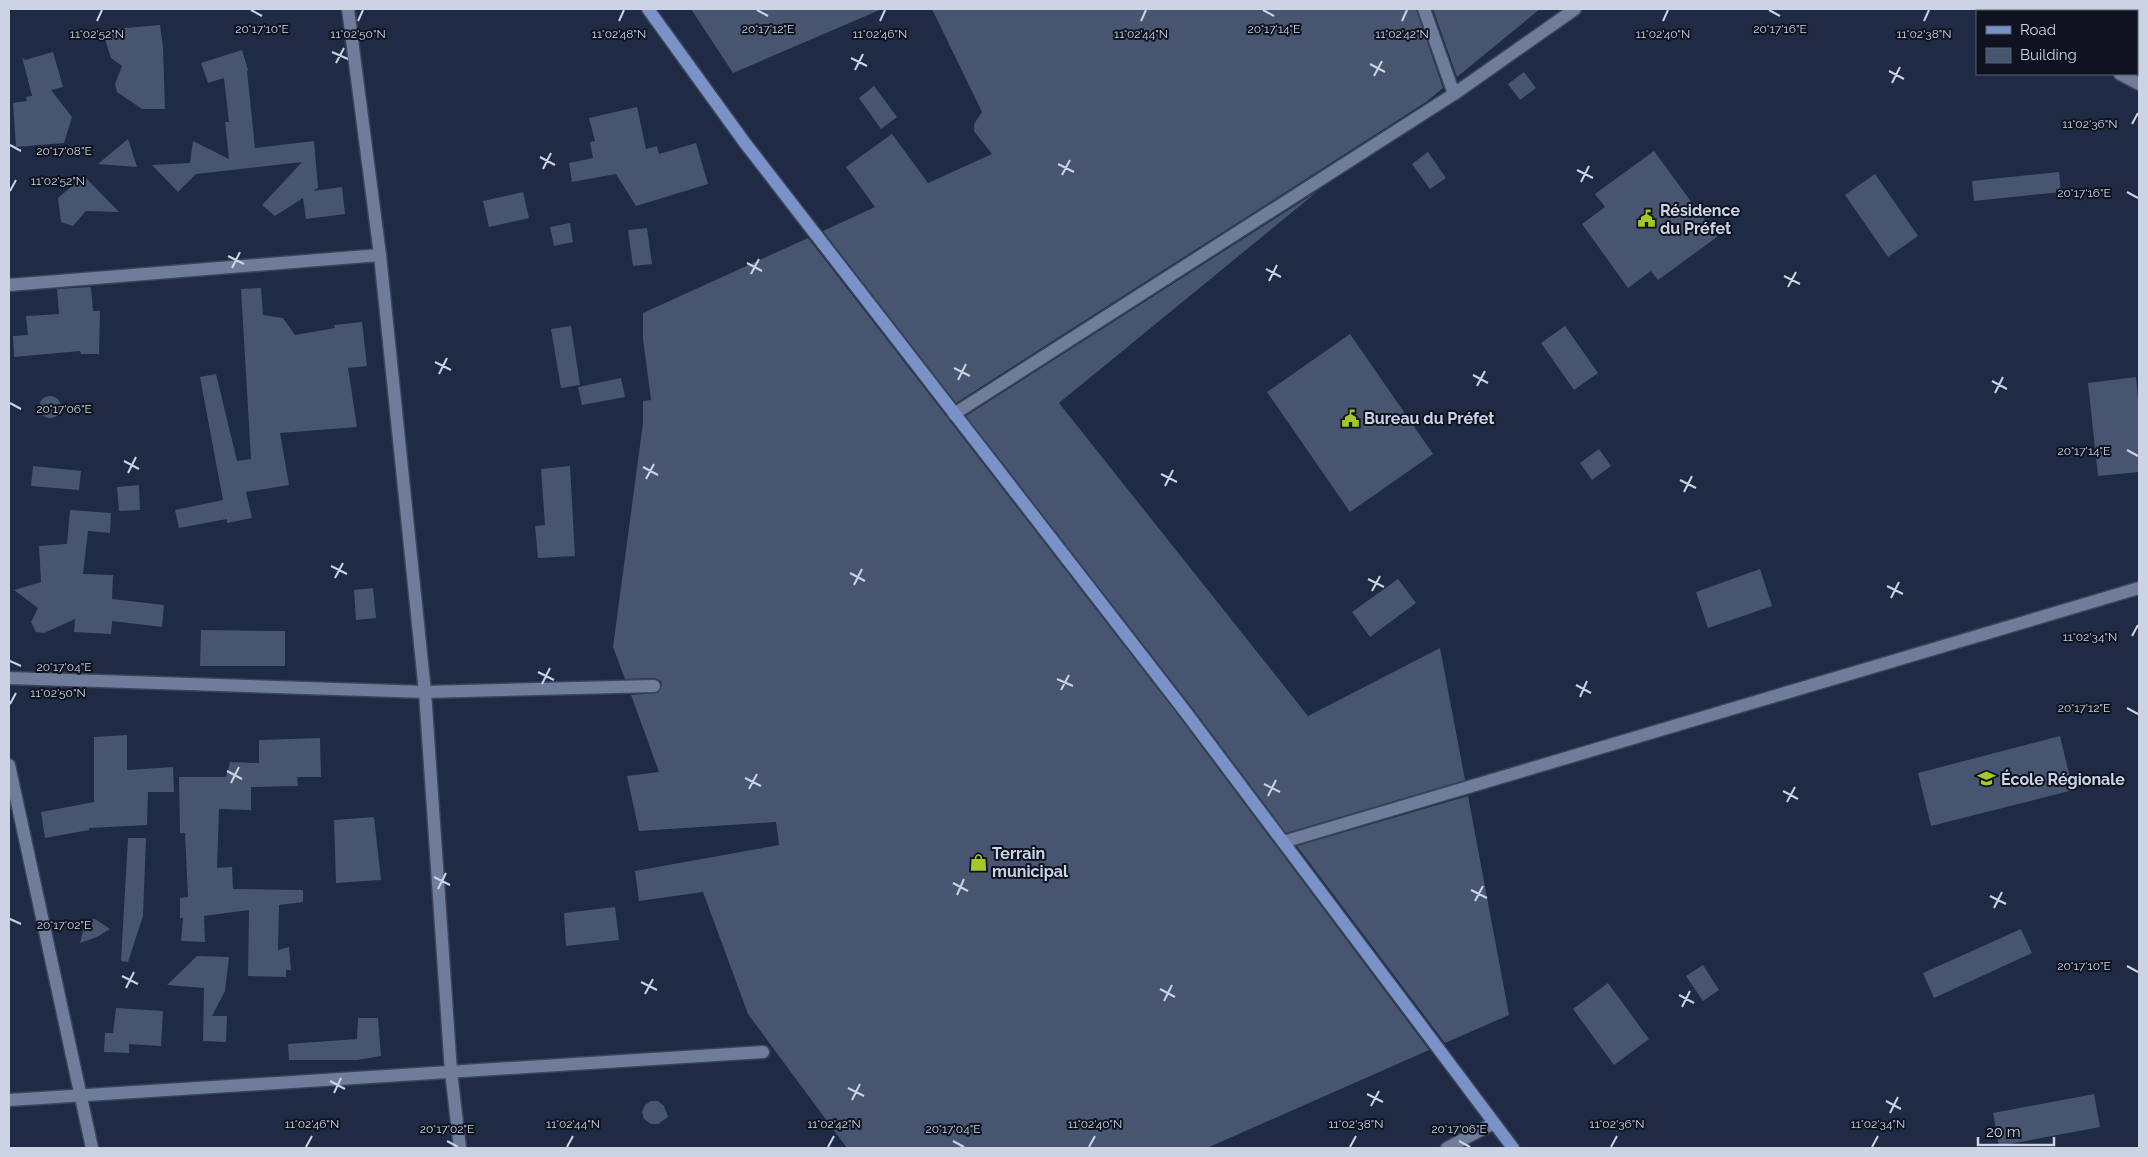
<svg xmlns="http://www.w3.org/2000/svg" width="2148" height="1157" font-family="Raleway,sans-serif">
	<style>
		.building { fill: #485571 }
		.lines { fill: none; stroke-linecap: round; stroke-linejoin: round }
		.minor-casing { stroke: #3b445a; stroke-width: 15 }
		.major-casing { stroke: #3b445a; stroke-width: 15 }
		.minor { stroke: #6f7d9b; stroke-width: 12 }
		.major { stroke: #7a92c8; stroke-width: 12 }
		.ticks { fill: none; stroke: #cbd3e4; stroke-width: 2 }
		.labels { text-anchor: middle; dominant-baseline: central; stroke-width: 4; stroke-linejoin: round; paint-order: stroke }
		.poi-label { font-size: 16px; font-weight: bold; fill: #cbd3e4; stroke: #0e131f; text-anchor: start }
		.ticks-label { font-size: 12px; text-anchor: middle; fill: #cbd3e4; stroke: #0e131f; stroke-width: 4; stroke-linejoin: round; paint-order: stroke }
	</style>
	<rect width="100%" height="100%" fill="#1f2a44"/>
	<g class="building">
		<polygon points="691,9 882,9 733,73"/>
		<polygon points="932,9 1416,9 1443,88 1426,102 956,403 823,231 875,207 846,167 892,134 928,183 992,154 974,131 974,124 982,112"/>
		<polygon points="1433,9 1540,9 1457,77"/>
		<polygon points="160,25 163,47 165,109 142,109 117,92 115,84 122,66 111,58 102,30"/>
		<polygon points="242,50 248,70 247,71 255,148 314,141 318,188 313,191 342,187 345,214 306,219 303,198 275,216 262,205 302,162 196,174 178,192 152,165 190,163 193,141 229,159 225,122 229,122 224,78 208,83 201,63"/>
		<polygon points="53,52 63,87 51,90 72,117 64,143 16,147 13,103 27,101 26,97 32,96 22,57 25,60"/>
		<polygon points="1524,72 1536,88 1520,100 1508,84"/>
		<polygon points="874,86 897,117 881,129 859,98"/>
		<polygon points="637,107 646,149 657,146 659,154 696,143 708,184 636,206 616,174 572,182 569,163 593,158 590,142 595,141 589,118"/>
		<polygon points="128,139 137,167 98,164"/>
		<polygon points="1654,151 1717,237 1658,280 1651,271 1628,288 1582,224 1605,207 1595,194"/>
		<polygon points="1428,152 1446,178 1430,189 1412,164"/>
		<polygon points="2059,172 2061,192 1974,201 1972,181"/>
		<polygon points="1875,174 1918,236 1888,257 1845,195"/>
		<polygon points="84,176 119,212 86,211 73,226 61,222 58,198"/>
		<polygon points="1318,191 1059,403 1308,716 1440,648 1465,780 1286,833 1190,705 966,416"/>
		<polygon points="523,192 529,218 489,227 483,201"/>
		<polygon points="570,223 573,242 554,246 550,227"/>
		<polygon points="647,228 652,264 633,266 628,230"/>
		<polygon points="808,238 1178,715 1429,1050 1207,1148 847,1148 748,1014 703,892 639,901 635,871 779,845 776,822 639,831 627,776 659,772 631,695 658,693 662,685 661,681 654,678 625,679 613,647 643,423 643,401 651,400 643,339 643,313"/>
		<polygon points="91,287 93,311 100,311 99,354 81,354 80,351 14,357 13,336 28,335 26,316 59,314 57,289"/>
		<polygon points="261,288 263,315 283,318 295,335 335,328 334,325 362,322 367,366 348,368 357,427 280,433 289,485 246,492 252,518 227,523 227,519 179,528 175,510 223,500 200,377 216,374 237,461 251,459 241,289"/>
		<polygon points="571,326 580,385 561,388 551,329"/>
		<polygon points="1565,326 1598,373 1574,390 1541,343"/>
		<polygon points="1350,334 1433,454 1350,512 1267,392"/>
		<polygon points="2136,377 2139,411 2139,472 2098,476 2088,383"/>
		<polygon points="621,378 625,397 582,405 578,387"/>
		<circle cx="50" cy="407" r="11"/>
		<polygon points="1599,449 1611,466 1592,480 1580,463"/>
		<polygon points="33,466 81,471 79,490 31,486"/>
		<polygon points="570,466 575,556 538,558 535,526 545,525 541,469"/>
		<polygon points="139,485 140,510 119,511 117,487"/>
		<polygon points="70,510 111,513 110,533 88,531 83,574 113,575 112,599 164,605 162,627 112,621 111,634 74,632 75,619 44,633 36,632 31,622 38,608 14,590 41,582 39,546 67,544"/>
		<polygon points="1760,569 1772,606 1708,628 1696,592"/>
		<polygon points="1398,579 1416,603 1370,637 1352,612"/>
		<polygon points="373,588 376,618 356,620 354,590"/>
		<polygon points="201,630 285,631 285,666 200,666"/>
		<polygon points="127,735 127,770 173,767 174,792 148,792 147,825 89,828 89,830 45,838 41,812 94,802 94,737"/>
		<polygon points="2060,736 2073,790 1931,826 1918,773"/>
		<polygon points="320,738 321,777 297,777 298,786 251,787 251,810 219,809 217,868 232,867 233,889 303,890 303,902 279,905 278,950 289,947 291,970 286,970 286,977 248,976 249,910 204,916 205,942 181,941 183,918 180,918 180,898 188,897 185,833 180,833 179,777 226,777 230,762 259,763 259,740"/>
		<polygon points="1468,796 1509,1015 1445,1043 1297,846"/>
		<polygon points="374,817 381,880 336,883 334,820"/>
		<polygon points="128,838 146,838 143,916 128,962 121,961"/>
		<polygon points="615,907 619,940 566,946 564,913"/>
		<polygon points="95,919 110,929 97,937 80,943 86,920"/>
		<polygon points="2021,929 2032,953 1934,998 1923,973"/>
		<polygon points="197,956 229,957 225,991 212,1016 227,1016 226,1042 203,1041 204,988 167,985"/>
		<polygon points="1703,965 1719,990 1703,1001 1686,976"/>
		<polygon points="1608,983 1649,1039 1614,1065 1573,1009"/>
		<polygon points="116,1008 163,1011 161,1046 129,1044 129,1053 104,1052 105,1033 113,1033"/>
		<polygon points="358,1018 378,1018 381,1056 357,1060 289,1060 288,1044 357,1039"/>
		<polygon points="2094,1094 2100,1127 1999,1146 1993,1113"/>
		<polygon points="651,1101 658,1101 664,1106 668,1117 658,1124 651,1124 644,1119 642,1112 645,1105"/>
	</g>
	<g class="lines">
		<defs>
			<g id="minor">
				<polyline points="348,9 380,255 425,692 451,1072 460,1148"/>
				<polyline points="1424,9 1454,94"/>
				<polyline points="1997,9 2002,11"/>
				<polyline points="2120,74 2139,84"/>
				<polyline points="9,285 380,255"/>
				<polyline points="954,414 1454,94 1575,9"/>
				<polyline points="9,678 425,692 654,686"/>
				<polyline points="9,765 92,1148"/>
				<polyline points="1283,842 2139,588"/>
				<polyline points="9,1100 763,1052"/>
				<polyline points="1447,1148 1494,1123"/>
			</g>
			<polyline id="major" points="648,9 745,143 1184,710 1513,1148"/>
		</defs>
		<use href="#minor" class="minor-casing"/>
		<use href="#major" class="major-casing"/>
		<use href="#minor" class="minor"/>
		<use href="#major" class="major"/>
	</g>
	<path class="ticks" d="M 251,10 L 262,16M 757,10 L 768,16M 1263,10 L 1274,16M 1769,10 L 1780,16M 97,21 L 102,10M 358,21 L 363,10M 619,21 L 624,10M 880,21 L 885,10M 1141,21 L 1146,10M 1402,21 L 1407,10M 1663,21 L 1668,10M 1924,21 L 1929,10M 332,52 L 348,59M 851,58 L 867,66M 336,63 L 344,48M 1370,64 L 1385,72M 855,70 L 863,54M 1889,71 L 1904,79M 1374,76 L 1382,61M 1892,83 L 1900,67M 2132,124 L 2138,113M 10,145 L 21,151M 540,157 L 555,165M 1058,164 L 1074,172M 543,169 L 551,153M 1577,170 L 1593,178M 1062,175 L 1070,160M 1581,182 L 1589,166M 10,191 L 16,180M 2127,192 L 2138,198M 228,256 L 244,264M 747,263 L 762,271M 232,268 L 240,252M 1266,269 L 1281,277M 751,274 L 759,259M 1784,276 L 1800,284M 1269,281 L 1277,265M 1788,287 L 1796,272M 435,362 L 451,370M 954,368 L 970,376M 439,374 L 447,358M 1473,375 L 1488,383M 958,380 L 966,364M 1992,381 L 2007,389M 1477,386 L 1485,371M 1995,393 L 2003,377M 10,403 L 21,409M 2127,450 L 2138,456M 124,461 L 139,469M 643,467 L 658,475M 128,473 L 136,457M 1161,474 L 1177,482M 646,479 L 654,464M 1680,480 L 1696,488M 1165,486 L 1173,470M 1684,492 L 1692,476M 331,566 L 347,574M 850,573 L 865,581M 335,578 L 343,563M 1368,579 L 1384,587M 854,585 L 862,569M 1887,586 L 1903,594M 1372,591 L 1380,576M 1891,598 L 1899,582M 2132,636 L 2138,625M 10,661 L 21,666M 538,672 L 554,680M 1057,679 L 1073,686M 542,684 L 550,668M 1576,685 L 1591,693M 1061,690 L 1069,675M 1580,697 L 1587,681M 10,704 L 16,693M 2127,708 L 2138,714M 227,771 L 242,779M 745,778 L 761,786M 231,783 L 239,767M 1264,784 L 1280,792M 749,789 L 757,774M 1783,791 L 1798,799M 1268,796 L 1276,780M 1787,802 L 1795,787M 434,877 L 450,885M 953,883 L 968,891M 438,889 L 446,873M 1471,890 L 1487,898M 957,895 L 964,879M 1990,896 L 2006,904M 1475,901 L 1483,886M 1994,908 L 2002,892M 10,919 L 21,924M 2127,966 L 2138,972M 122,976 L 138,984M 641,982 L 657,990M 126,988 L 134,972M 1160,989 L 1175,997M 645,994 L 653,979M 1679,995 L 1694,1003M 1164,1001 L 1172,985M 1682,1007 L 1690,991M 330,1081 L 345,1089M 848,1088 L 864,1096M 334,1093 L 341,1078M 1367,1094 L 1383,1102M 852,1100 L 860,1084M 1886,1101 L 1901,1109M 1371,1106 L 1379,1091M 1890,1113 L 1898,1097M 447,1141 L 458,1147M 953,1141 L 964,1147M 1459,1141 L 1470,1147M 306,1147 L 312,1136M 567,1147 L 573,1136M 828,1147 L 834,1136M 1089,1147 L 1095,1136M 1350,1147 L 1356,1136M 1611,1147 L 1617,1136M 1872,1147 L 1878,1136"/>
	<defs>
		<symbol id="civic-bare" viewBox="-9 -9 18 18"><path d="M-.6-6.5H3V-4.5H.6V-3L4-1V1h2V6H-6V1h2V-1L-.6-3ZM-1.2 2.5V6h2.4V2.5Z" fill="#a5c823" stroke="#0e131f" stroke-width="2.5" paint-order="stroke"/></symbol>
		<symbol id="school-bare" viewBox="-9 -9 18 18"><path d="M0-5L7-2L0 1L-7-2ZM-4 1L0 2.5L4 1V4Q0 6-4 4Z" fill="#a5c823" stroke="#0e131f" stroke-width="2.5" paint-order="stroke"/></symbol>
		<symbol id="shop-bare" viewBox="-9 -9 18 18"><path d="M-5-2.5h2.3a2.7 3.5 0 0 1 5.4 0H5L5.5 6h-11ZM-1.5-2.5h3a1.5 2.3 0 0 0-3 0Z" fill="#a5c823" stroke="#0e131f" stroke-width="2.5" paint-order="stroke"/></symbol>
	</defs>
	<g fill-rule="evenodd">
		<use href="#civic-bare" x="1634" y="206" width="25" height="25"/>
		<use href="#civic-bare" x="1338" y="406" width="25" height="25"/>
		<use href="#school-bare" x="1974" y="766" width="25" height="25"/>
		<use href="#shop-bare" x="966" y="850" width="25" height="25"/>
	</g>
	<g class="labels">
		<g class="poi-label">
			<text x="1660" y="210">Résidence<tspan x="1660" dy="18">du Préfet</tspan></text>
			<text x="1364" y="418">Bureau du Préfet</text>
			<text x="2001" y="779">École Régionale</text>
			<text x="992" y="853">Terrain<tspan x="992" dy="18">municipal</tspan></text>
		</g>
	</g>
	<g class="ticks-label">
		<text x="262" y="33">20°17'10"E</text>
		<text x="768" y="33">20°17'12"E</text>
		<text x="1274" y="33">20°17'14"E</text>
		<text x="1780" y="33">20°17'16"E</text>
		<text x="97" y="38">11°02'52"N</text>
		<text x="358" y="38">11°02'50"N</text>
		<text x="619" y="38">11°02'48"N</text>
		<text x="880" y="38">11°02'46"N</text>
		<text x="1141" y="38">11°02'44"N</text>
		<text x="1402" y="38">11°02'42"N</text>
		<text x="1663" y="38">11°02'40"N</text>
		<text x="1924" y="38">11°02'38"N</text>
		<text x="2090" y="128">11°02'36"N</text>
		<text x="64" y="155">20°17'08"E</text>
		<text x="58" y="185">11°02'52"N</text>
		<text x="2084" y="197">20°17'16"E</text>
		<text x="64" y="413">20°17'06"E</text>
		<text x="2084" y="455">20°17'14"E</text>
		<text x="2090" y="641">11°02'34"N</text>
		<text x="64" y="671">20°17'04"E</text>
		<text x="58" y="697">11°02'50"N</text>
		<text x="2084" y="712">20°17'12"E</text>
		<text x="64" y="929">20°17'02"E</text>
		<text x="2084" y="970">20°17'10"E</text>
		<text x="312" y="1128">11°02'46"N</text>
		<text x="573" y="1128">11°02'44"N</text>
		<text x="834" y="1128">11°02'42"N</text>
		<text x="1095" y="1128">11°02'40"N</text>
		<text x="1356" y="1128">11°02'38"N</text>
		<text x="1617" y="1128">11°02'36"N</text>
		<text x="1878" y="1128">11°02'34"N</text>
		<text x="447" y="1133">20°17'02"E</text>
		<text x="953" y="1133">20°17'04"E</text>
		<text x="1459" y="1133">20°17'06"E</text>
	</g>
	<rect width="2148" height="1157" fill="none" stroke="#cbd3e4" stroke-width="20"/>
	<rect x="1976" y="10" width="162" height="65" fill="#0e131f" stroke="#5a606e"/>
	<rect x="1986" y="26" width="25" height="8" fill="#7a92c8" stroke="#5a606e"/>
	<text x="2020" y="35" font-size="15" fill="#cbd3e4">Road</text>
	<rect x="1986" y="48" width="25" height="15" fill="#485571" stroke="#5a606e"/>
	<text x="2020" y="60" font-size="15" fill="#cbd3e4">Building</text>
	<path d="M1978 1137v8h76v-8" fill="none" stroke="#cbd3e4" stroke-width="2.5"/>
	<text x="1986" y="1137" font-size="15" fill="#cbd3e4" stroke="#0e131f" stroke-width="4" paint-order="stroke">20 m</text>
</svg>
